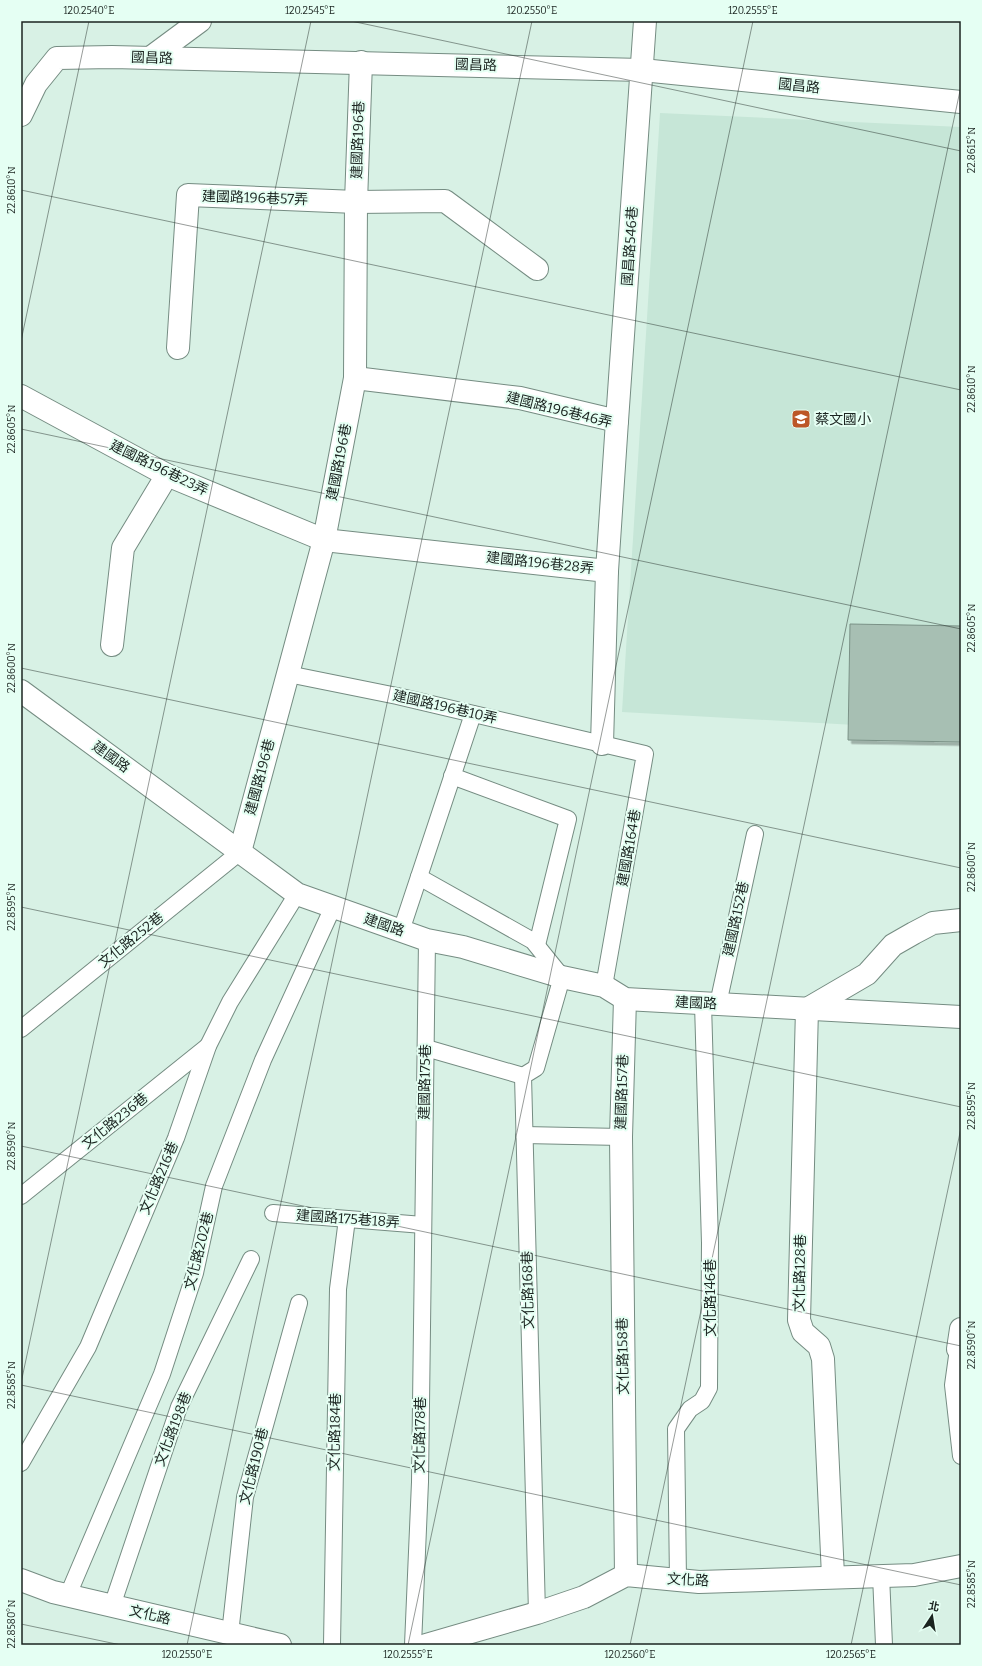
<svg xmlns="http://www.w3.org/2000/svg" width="982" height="1666" font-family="Bitter,'Noto Sans TC',serif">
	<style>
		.built { fill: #c6e6d7 }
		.building { fill: #a7bfb3; stroke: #7a9186; filter: url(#shadow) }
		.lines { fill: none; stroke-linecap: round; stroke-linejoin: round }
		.lane-casing { stroke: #758c82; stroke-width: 18 }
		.street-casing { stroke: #758c82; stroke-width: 24 }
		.lane { stroke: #fff; stroke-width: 16 }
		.street { stroke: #fff; stroke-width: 22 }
		.ticks { fill: none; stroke: #1b2420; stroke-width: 1; stroke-opacity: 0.45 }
		.labels { text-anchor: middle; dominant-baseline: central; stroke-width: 4; stroke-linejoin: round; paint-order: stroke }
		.street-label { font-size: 14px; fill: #1b2420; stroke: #e5fff3 }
		.poi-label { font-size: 14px; fill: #1b2420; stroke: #e5fff3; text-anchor: start }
		.neatline { fill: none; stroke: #1b2420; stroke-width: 1.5 }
		.ticks-label { font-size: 10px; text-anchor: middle; fill: #1b2420 }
	</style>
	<defs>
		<filter id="shadow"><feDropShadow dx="3.5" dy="3.5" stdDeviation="0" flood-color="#0004"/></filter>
	</defs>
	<rect width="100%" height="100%" fill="#d8f1e5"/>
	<polygon class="built" points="660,113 961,127 961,731 622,712"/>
	<polygon class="building" points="850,624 961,626 961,742 848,740"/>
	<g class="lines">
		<defs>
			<g id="lane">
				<polyline points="288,674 397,696 645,754 604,986"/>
				<polyline points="452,776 568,819 537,945"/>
				<polyline points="419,877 533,941 562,977 536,1068 523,1076 537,1613"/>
				<polyline points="401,931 473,714"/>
				<polyline points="718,1004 755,834"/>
				<polyline points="21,1029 240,852"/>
				<polyline points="426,1048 523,1076"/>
				<polyline points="524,1135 621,1137"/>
				<polyline points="21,1196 208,1046"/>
				<polyline points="273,1213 423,1225"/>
				<polyline points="958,1349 953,1385 961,1456"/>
				<polyline points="21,1463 88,1347 176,1138 208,1046 230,1002 297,894"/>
				<polyline points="881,1575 884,1645"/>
				<polyline points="678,1580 676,1429 690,1409 702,1401 709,1388 710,1243 703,1004"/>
				<polyline points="68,1595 162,1374 195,1273 214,1186 263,1060 333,907"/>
				<polyline points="112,1606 179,1407 251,1259"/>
				<polyline points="230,1634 245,1497 299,1303"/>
				<polyline points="332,1645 338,1289 347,1219"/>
				<polyline points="413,1645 420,1482 427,940"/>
			</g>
			<g id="street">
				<polyline points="150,58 200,21"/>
				<polyline points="21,115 36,84 57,58 112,57 642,70 961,102"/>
				<polyline points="178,348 188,195 356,202 445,201 537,269"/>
				<polyline points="355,378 520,398 617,421 607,571"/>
				<polyline points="21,396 167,475 324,540 607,571 602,744"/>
				<polyline points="617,421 645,21"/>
				<polyline points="112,645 123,548 167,475"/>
				<polyline points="21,691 297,894 427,940 463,947 562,977 604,986 625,999 961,1017"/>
				<polyline points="240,852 324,540 355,378 356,202 361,62"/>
				<polyline points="625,999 621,1137 626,1575"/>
				<polyline points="958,1349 961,1329"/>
				<polyline points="833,1576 823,1359 819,1346 803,1332 799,1320 807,1009 867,974 893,945 914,933 933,923 961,920"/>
				<polyline points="21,1580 53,1592 280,1645"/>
				<polyline points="426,1645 537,1613 584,1597 626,1575 699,1582 914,1575 961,1566"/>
			</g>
		</defs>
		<use href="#lane" class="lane-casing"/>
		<use href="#street" class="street-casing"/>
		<use href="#lane" class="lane"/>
		<use href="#street" class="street"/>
	</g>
	<path class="ticks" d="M 351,21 L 961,151M 21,190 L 961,390M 21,341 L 89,21M 21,429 L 961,629M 21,668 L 961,868M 21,907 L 961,1107M 21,1146 L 961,1346M 21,1383 L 311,21M 21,1385 L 961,1585M 21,1624 L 121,1645M 187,1645 L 532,21M 408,1645 L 753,21M 630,1645 L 961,86M 851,1645 L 961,1128"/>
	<defs>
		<symbol id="school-square" viewBox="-11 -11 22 22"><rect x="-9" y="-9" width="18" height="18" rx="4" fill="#bc5727" stroke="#e5fff3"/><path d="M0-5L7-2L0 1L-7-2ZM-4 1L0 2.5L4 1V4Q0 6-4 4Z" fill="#fff"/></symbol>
	</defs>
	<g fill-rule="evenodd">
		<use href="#school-square" x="790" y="408" width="22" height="22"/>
	</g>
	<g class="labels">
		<g class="street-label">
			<text transform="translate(152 58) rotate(2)">國昌路</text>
			<text transform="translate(476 65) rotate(2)">國昌路</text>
			<text transform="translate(799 86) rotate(6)">國昌路</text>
			<text transform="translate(358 140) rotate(-88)">建國路196巷</text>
			<text transform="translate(255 198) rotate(2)">建國路196巷57弄</text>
			<text transform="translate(630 246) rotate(-86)">國昌路546巷</text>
			<text transform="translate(559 410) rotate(14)">建國路196巷46弄</text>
			<text transform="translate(339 462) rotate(-79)">建國路196巷</text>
			<text transform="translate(159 468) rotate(26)">建國路196巷23弄</text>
			<text transform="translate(540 563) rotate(6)">建國路196巷28弄</text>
			<text transform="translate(445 707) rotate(13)">建國路196巷10弄</text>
			<text transform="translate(111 757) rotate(36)">建國路</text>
			<text transform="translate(260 777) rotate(-75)">建國路196巷</text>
			<text transform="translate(629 848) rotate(-80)">建國路164巷</text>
			<text transform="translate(736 919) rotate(-78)">建國路152巷</text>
			<text transform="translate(384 925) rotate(19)">建國路</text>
			<text transform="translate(131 940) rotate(-39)">文化路252巷</text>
			<text transform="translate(696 1003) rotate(3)">建國路</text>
			<text transform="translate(425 1082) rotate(-89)">建國路175巷</text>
			<text transform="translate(622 1092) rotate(-88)">建國路157巷</text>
			<text transform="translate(115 1121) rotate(-39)">文化路236巷</text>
			<text transform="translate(159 1178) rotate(-67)">文化路216巷</text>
			<text transform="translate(348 1219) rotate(4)">建國路175巷18弄</text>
			<text transform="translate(199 1251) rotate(-76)">文化路202巷</text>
			<text transform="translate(800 1273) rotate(-89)">文化路128巷</text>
			<text transform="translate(528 1290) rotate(-91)">文化路168巷</text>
			<text transform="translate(710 1298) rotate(-90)">文化路146巷</text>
			<text transform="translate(623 1356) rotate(-91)">文化路158巷</text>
			<text transform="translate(173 1429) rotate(-69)">文化路198巷</text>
			<text transform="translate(335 1432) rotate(-89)">文化路184巷</text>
			<text transform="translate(420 1435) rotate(-89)">文化路178巷</text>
			<text transform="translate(254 1466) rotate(-76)">文化路190巷</text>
			<text transform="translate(688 1580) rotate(3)">文化路</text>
			<text transform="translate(150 1615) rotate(13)">文化路</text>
		</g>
		<g class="poi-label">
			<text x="815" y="419">蔡文國小</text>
		</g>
	</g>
	<rect width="982" height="1666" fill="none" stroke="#e5fff3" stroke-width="44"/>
	<g transform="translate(932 1616) rotate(12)" stroke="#e5fff3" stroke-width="3" paint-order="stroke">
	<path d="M0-3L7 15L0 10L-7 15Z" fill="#1b2420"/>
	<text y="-6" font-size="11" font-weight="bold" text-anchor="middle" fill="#1b2420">北</text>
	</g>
	<rect x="22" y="22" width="938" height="1622" class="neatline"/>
	<g class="ticks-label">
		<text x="89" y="14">120.2540°E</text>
		<text x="310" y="14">120.2545°E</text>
		<text x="532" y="14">120.2550°E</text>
		<text x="753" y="14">120.2555°E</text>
		<text transform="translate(971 150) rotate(-90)" y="4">22.8615°N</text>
		<text transform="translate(11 190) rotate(-90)" y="4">22.8610°N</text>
		<text transform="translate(971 389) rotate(-90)" y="4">22.8610°N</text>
		<text transform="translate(11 429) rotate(-90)" y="4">22.8605°N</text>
		<text transform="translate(971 628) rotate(-90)" y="4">22.8605°N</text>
		<text transform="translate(11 668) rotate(-90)" y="4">22.8600°N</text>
		<text transform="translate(971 867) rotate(-90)" y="4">22.8600°N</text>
		<text transform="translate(11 907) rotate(-90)" y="4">22.8595°N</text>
		<text transform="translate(971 1106) rotate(-90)" y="4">22.8595°N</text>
		<text transform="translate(11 1146) rotate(-90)" y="4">22.8590°N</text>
		<text transform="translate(971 1345) rotate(-90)" y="4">22.8590°N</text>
		<text transform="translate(11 1385) rotate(-90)" y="4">22.8585°N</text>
		<text transform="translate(971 1584) rotate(-90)" y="4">22.8585°N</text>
		<text transform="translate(11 1624) rotate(-90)" y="4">22.8580°N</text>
		<text x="187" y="1658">120.2550°E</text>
		<text x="408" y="1658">120.2555°E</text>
		<text x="630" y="1658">120.2560°E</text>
		<text x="851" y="1658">120.2565°E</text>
	</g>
</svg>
